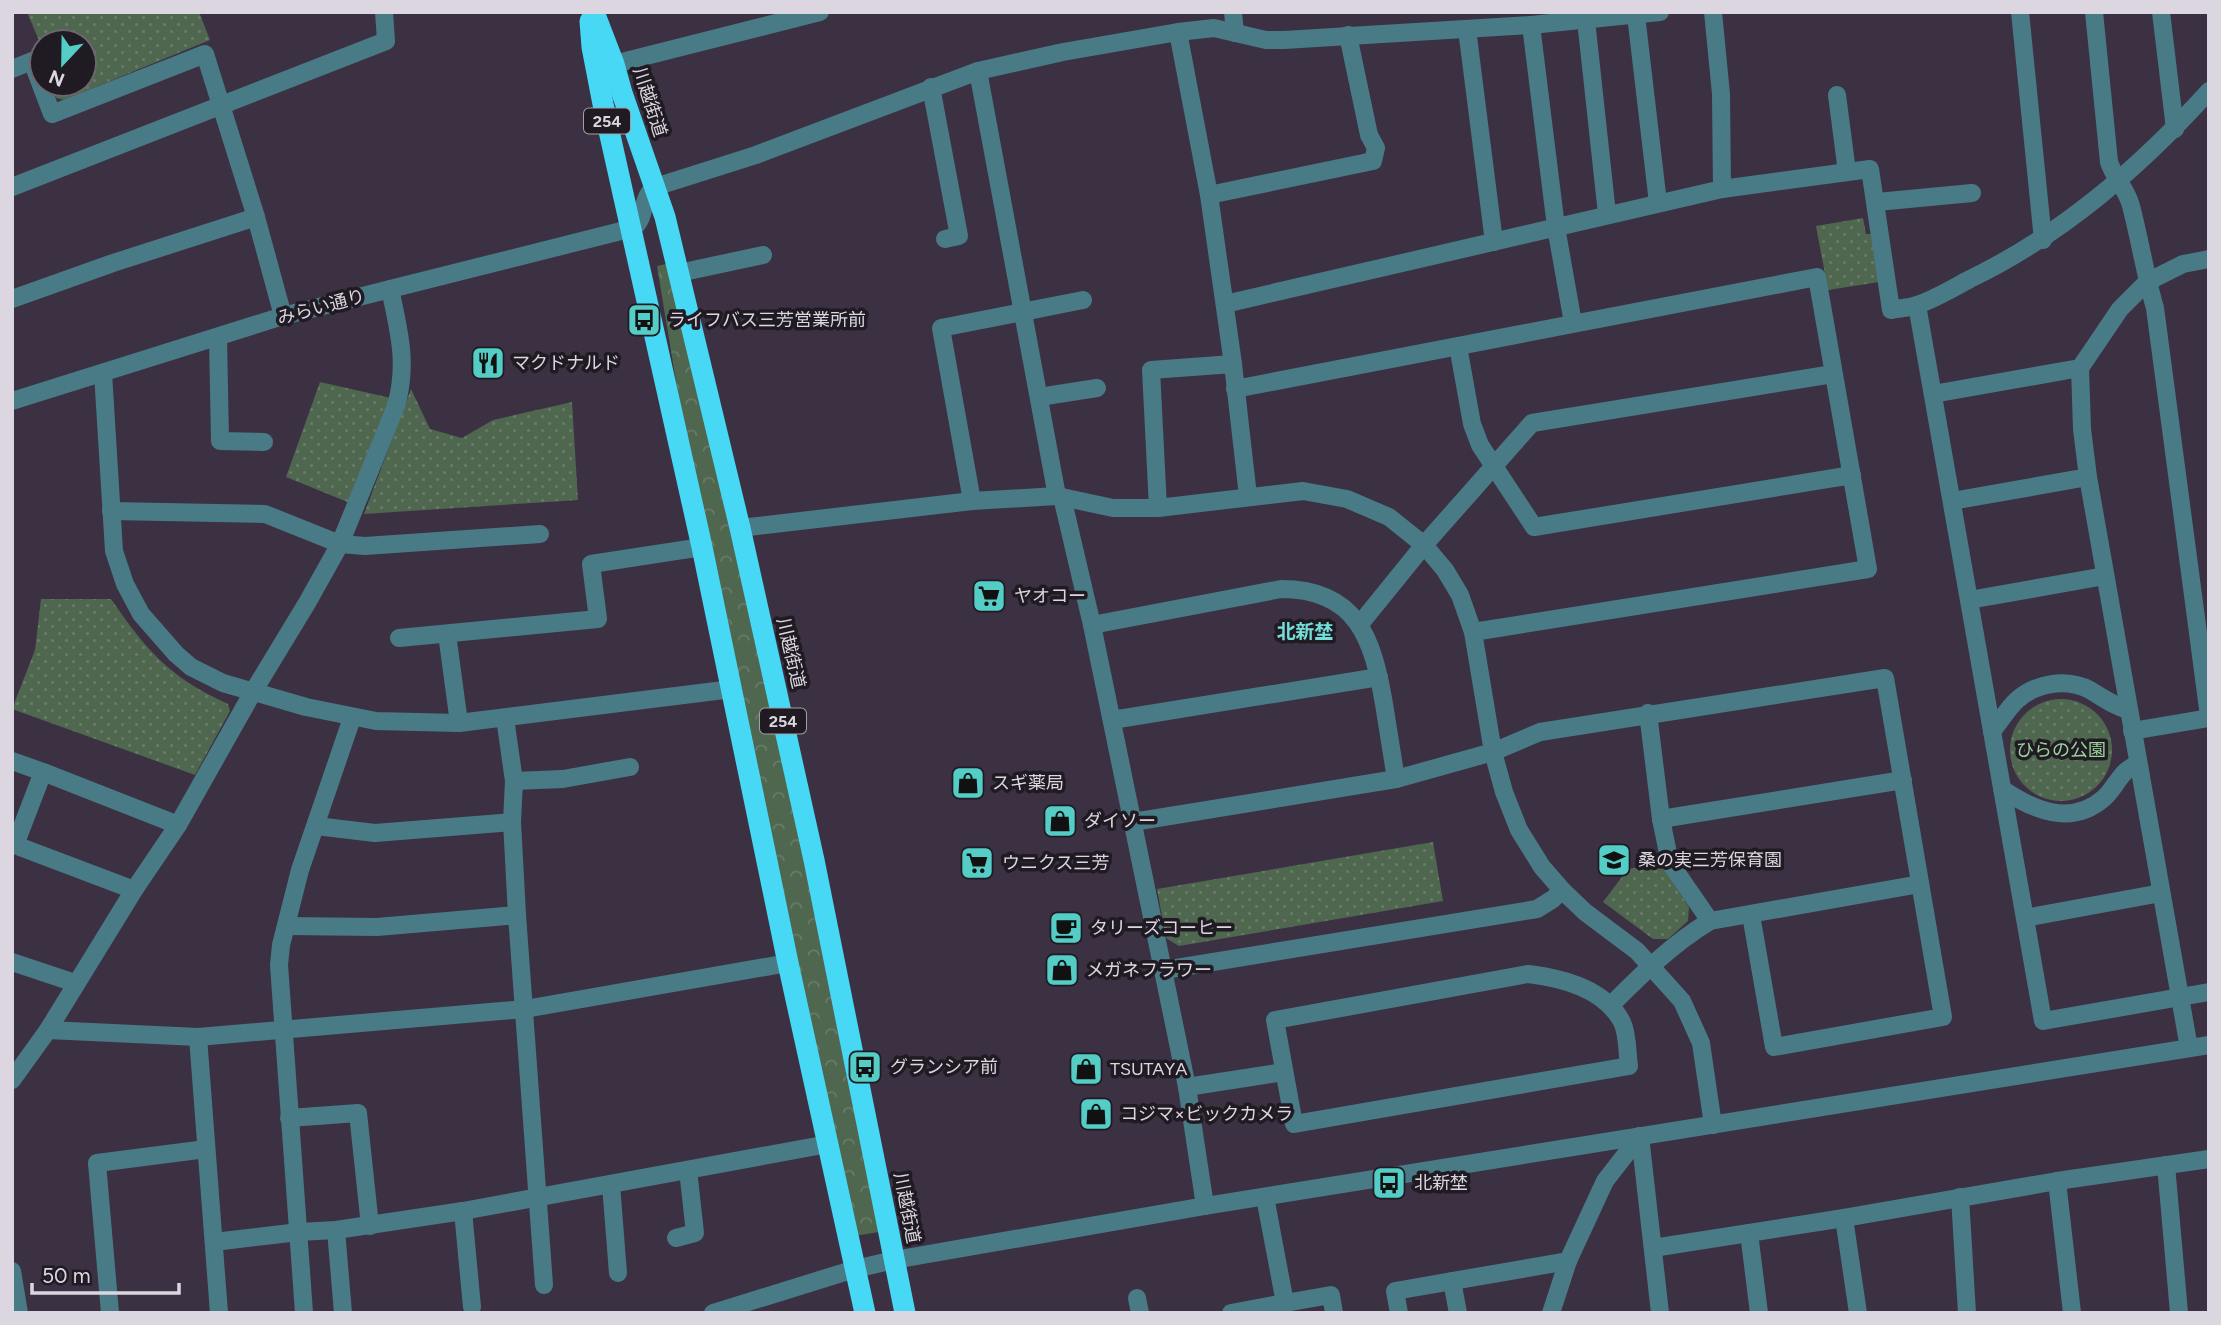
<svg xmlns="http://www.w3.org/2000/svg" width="2221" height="1325" font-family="Figtree,'Noto Sans JP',sans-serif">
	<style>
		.grass { fill: url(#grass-dots) }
		.forest { fill: url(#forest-crowns) }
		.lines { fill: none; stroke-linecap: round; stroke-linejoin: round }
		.minor { stroke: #497b86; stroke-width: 18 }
		.highway { stroke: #47d8f6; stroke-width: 21 }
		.labels { text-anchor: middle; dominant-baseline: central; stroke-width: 7; stroke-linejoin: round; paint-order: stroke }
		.shield { fill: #201b23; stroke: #a49ea8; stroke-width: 2 }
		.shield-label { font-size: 16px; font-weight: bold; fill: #dcd6e1 }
		.street-label { font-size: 18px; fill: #dcd6e1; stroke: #201b23 }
		.poi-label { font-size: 18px; fill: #dcd6e1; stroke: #201b23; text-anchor: start }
		.park-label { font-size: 18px; fill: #99d39c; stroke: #201b23 }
		.neighbourhood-label { font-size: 19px; font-weight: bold; fill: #74dfd8; stroke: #201b23 }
	</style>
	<defs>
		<pattern id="grass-dots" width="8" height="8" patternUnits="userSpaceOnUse" patternTransform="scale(1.75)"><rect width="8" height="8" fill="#4f664f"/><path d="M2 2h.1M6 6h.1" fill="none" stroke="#687b68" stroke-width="1.8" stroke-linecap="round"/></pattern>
		<pattern id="forest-crowns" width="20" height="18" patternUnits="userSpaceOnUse" patternTransform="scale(1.75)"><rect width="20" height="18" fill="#4f664f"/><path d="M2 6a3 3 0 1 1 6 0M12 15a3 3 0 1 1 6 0" fill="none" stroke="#687b68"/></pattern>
	</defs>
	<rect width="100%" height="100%" fill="#3c3143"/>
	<g class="grass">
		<polygon points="27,12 199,12 210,40 64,100 56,98 52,84 84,84 84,42 42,42 42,56 40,43"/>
		<polygon points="1863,218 1866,234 1871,234 1879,282 1828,290 1816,226"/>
		<polygon points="320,382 391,398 350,503 286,477"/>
		<polygon points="411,389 430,429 462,438 493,420 572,402 578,500 364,514"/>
		<path d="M 41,599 L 111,599 C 146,650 170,678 228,704 L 230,711 L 195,775 L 12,709 L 35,650 Z"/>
		<circle cx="2061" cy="750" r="51"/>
		<polygon points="1433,842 1443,901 1179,946 1166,938 1157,889"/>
		<polygon points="1660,863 1689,907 1688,921 1668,939 1653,939 1603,902 1628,869"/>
	</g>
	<polygon class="forest" points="666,264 686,334 808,879 879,1232 854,1236 682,418 657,266"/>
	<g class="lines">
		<g class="minor">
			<polyline points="1233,12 1235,33"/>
			<polyline points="1713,12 1721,94 1722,189"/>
			<polyline points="2020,12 2043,240"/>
			<path d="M 2094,12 L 2109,162 C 2114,178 2127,189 2131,206 C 2140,240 2145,274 2155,308 L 2209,716"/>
			<polyline points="2161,12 2175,129"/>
			<polyline points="1636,15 1658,203"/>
			<polyline points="1586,20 1607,214"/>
			<polyline points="1531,25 1556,227 1573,323"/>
			<polyline points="1467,29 1494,242"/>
			<polyline points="1178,32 1209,195 1233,364 1248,496"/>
			<polyline points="614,64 820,12"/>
			<polyline points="12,69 32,61 52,114 205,54 256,217 283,316"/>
			<polyline points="978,71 1057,496"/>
			<polyline points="931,87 959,236 945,239"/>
			<polyline points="1837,95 1847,172"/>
			<polyline points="12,187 386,41 384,12"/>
			<polyline points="1209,195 1373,161 1376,148 1369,135 1348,35"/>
			<polyline points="1877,202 1972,193"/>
			<polyline points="679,273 763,255"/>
			<polyline points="12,299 113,263 256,217"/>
			<path d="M 1225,304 L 1722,189 L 1870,169 L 1891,310 C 1899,308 1909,308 1917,305 C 1935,299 1953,288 1970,279 C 2063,234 2140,167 2209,91"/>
			<polyline points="1917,305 2043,1021 2209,992"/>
			<polyline points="218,337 220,441 264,442"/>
			<polyline points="1458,346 1472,424 1480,445 1534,527 1852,475"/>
			<polyline points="103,373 114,551 125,584 141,614 176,654 191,667 223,683 306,707 376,721 459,723 732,689"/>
			<polyline points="1235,389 1817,277 1868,569 1473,632"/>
			<polyline points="1933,394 2080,368"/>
			<polyline points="1039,397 1097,388"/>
			<path d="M 12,401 L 283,316 L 633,228 C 647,218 640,198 655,187 L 756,155 L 978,71 L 1063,52 L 1178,32 L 1214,28 L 1266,40 L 1284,40 L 1531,25 L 1660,12"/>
			<polyline points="1062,497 1092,625 1187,1087 1205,1206"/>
			<polyline points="972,501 941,328 1083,300"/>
			<polyline points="1952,501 2088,477"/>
			<polyline points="1158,508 1151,370 1233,364"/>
			<polyline points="111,511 265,514 340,544 365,546 540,534"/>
			<polyline points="740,528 972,501 1057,496 1113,508 1158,508 1303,491 1347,499 1389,517 1424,545 1445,570 1460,595 1473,632 1493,752 1504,792 1519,830 1542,867 1562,890 1585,912 1637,951 1682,1001 1701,1043 1713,1125"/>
			<polyline points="1969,600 2105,576"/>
			<polyline points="1360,624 1424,545 1532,423 1833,374"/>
			<path d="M 1092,625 L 1281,589 C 1357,589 1373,639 1384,704 C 1388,729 1392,754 1396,779"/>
			<polyline points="447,634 459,723"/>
			<polyline points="399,638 598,619 591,564 702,547"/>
			<polyline points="1648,713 1661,819 1670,863 1710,921"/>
			<polyline points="505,718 514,781 512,822 517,915 544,1285"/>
			<polyline points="1112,720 1379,677"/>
			<path d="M 1992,731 C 2001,721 2007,709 2017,700 C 2036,683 2066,678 2090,690 C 2103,698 2114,706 2129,710"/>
			<polyline points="2132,731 2209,718"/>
			<polyline points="12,761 43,772"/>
			<polyline points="514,781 563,779 630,767"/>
			<path d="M 2002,789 C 2033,810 2071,827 2104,798 C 2112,791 2117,780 2125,772 C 2128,769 2134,766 2138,763"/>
			<polyline points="1661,819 1903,780"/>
			<polyline points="1133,822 1396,779 1493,752 1540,732 1885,678 1943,1017 1774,1047 1751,915"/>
			<polyline points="316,826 375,833 512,822"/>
			<polyline points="134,890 15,845 43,772 178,825"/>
			<polyline points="2025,918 2161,893"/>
			<polyline points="286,926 377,927 517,915"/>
			<polyline points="12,962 75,983"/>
			<polyline points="1164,970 1537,909 1553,899 1562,890"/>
			<path d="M 1528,974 C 1562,978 1605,989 1622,1022 C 1628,1034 1627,1053 1629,1066 L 1294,1124 L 1275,1020 Z"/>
			<path d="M 1611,1005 C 1642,974 1672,944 1710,921 L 1920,884"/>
			<polyline points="48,1030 198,1037 525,1009 788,963"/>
			<polyline points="198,1037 219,1313"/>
			<polyline points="2189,1048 2088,477 2082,429 2080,368 2120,309 2147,282 2183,264 2209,259"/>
			<path d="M 12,1080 L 48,1030 L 134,890 L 178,825 L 253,692 L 307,603 L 340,544 L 396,406 C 408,364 399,331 390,289"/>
			<polyline points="1187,1087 1284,1072"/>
			<polyline points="289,1118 358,1113 370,1226"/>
			<polyline points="1640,1136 1660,1313"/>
			<polyline points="2166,1165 2179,1313"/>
			<polyline points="2057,1181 2072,1313"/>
			<polyline points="611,1185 618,1273"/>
			<polyline points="1265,1197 1285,1303 1331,1295 1334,1313"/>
			<polyline points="1960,1197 1967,1313"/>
			<polyline points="463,1211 472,1307"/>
			<polyline points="1844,1218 1858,1313"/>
			<polyline points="336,1230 343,1313"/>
			<polyline points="1749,1233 1759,1313"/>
			<polyline points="676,1238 695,1233 688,1170"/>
			<polyline points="214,1242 299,1232 336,1230 463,1211 828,1144"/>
			<polyline points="1653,1248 1844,1218 2057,1181 2209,1159"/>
			<polyline points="12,1271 19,1313"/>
			<polyline points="1452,1281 1458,1313"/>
			<polyline points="1137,1298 1140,1313"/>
			<polyline points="110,1313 97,1163 206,1149"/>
			<polyline points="304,1313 279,965 281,945 300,870 352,718"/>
			<polyline points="713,1313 855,1269 894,1260 1205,1206 2209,1045"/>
			<polyline points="1231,1313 1285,1303"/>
			<polyline points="1399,1313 1395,1291 1568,1261"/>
			<polyline points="1551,1313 1568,1261 1605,1181 1640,1136"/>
		</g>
		<g class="highway">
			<polyline points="594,12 614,64 622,93 665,217 740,528 814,860 905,1313"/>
			<polyline points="590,21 592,47 603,104 702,547 788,963 865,1313"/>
		</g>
	</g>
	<defs>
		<symbol id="bus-square" viewBox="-11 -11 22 22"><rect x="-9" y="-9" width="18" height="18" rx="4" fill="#54cdc6" stroke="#201b23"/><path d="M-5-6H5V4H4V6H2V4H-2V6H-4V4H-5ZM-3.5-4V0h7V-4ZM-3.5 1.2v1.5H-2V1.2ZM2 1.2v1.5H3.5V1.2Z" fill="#111"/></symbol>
		<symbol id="restaurant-square" viewBox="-11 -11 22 22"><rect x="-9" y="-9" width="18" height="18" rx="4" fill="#54cdc6" stroke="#201b23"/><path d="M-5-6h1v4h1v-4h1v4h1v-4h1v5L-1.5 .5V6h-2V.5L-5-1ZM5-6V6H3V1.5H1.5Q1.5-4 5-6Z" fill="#111"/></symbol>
		<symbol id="supermarket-square" viewBox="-11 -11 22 22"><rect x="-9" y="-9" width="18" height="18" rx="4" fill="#54cdc6" stroke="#201b23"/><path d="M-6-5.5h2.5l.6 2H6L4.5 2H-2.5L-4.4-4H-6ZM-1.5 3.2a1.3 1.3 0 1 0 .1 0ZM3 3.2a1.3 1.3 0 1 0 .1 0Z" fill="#111"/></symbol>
		<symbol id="shop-square" viewBox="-11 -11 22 22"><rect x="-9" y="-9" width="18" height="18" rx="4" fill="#54cdc6" stroke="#201b23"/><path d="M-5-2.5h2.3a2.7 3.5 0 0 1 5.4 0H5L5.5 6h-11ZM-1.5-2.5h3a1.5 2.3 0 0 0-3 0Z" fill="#111"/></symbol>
		<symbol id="school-square" viewBox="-11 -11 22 22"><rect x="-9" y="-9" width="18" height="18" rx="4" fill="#54cdc6" stroke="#201b23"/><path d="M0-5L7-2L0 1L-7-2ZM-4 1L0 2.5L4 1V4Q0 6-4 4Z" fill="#111"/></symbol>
		<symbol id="cafe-square" viewBox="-11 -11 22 22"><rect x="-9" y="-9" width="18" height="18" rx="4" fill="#54cdc6" stroke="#201b23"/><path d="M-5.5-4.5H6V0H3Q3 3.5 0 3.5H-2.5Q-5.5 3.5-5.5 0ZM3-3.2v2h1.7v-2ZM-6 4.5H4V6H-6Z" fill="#111"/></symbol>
	</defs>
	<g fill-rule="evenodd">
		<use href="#bus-square" x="625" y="301" width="38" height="38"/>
		<use href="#restaurant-square" x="469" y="344" width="38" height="38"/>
		<use href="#supermarket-square" x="970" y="577" width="38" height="38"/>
		<use href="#shop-square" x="949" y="764" width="38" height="38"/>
		<use href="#shop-square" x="1041" y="802" width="38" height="38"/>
		<use href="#school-square" x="1595" y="841" width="38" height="38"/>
		<use href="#supermarket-square" x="958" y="844" width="38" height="38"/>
		<use href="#cafe-square" x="1047" y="909" width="38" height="38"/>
		<use href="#shop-square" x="1043" y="951" width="38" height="38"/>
		<use href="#bus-square" x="846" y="1048" width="38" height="38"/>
		<use href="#shop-square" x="1067" y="1050" width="38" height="38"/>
		<use href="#shop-square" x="1077" y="1095" width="38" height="38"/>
		<use href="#bus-square" x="1370" y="1164" width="38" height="38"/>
	</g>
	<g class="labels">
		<g class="shield">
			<rect x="584" y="108.5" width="46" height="25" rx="5"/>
			<rect x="760" y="708.5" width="46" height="25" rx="5"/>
		</g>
		<g class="shield-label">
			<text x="607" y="121">254</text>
			<text x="783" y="721">254</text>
		</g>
		<g class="street-label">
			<text transform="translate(650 102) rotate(72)">川越街道</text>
			<text transform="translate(321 307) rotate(-15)">みらい通り</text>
			<text transform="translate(791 653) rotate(77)">川越街道</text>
			<text transform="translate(907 1208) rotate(79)">川越街道</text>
		</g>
		<g class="poi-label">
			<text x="668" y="320">ライフバス三芳営業所前</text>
			<text x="512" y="363">マクドナルド</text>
			<text x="1014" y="596">ヤオコー</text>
			<text x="992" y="783">スギ薬局</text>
			<text x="1084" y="821">ダイソー</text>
			<text x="1638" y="860">桑の実三芳保育園</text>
			<text x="1002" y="863">ウニクス三芳</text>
			<text x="1090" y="928">タリーズコーヒー</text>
			<text x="1086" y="970">メガネフラワー</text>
			<text x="890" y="1067">グランシア前</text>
			<text x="1110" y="1069">TSUTAYA</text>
			<text x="1120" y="1114">コジマ×ビックカメラ</text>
			<text x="1414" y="1183">北新埜</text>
		</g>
		<g class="park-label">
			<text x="2061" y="750">ひらの公園</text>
		</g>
		<g class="neighbourhood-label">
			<text x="1305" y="631">北新埜</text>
		</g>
	</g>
	<rect width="2221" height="1325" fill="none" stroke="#dcd6e1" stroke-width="28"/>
	<g transform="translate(63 63) rotate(202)"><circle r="33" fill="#201b23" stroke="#6b666f" stroke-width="2"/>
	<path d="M0-5L12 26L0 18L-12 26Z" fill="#54cdc6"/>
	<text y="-10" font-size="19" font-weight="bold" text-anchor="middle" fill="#dcd6e1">N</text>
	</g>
	<path d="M32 1283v10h147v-10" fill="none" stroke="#dcd6e1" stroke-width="3.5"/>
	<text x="42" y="1283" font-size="21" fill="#dcd6e1" stroke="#201b23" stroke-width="5" paint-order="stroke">50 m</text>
</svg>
